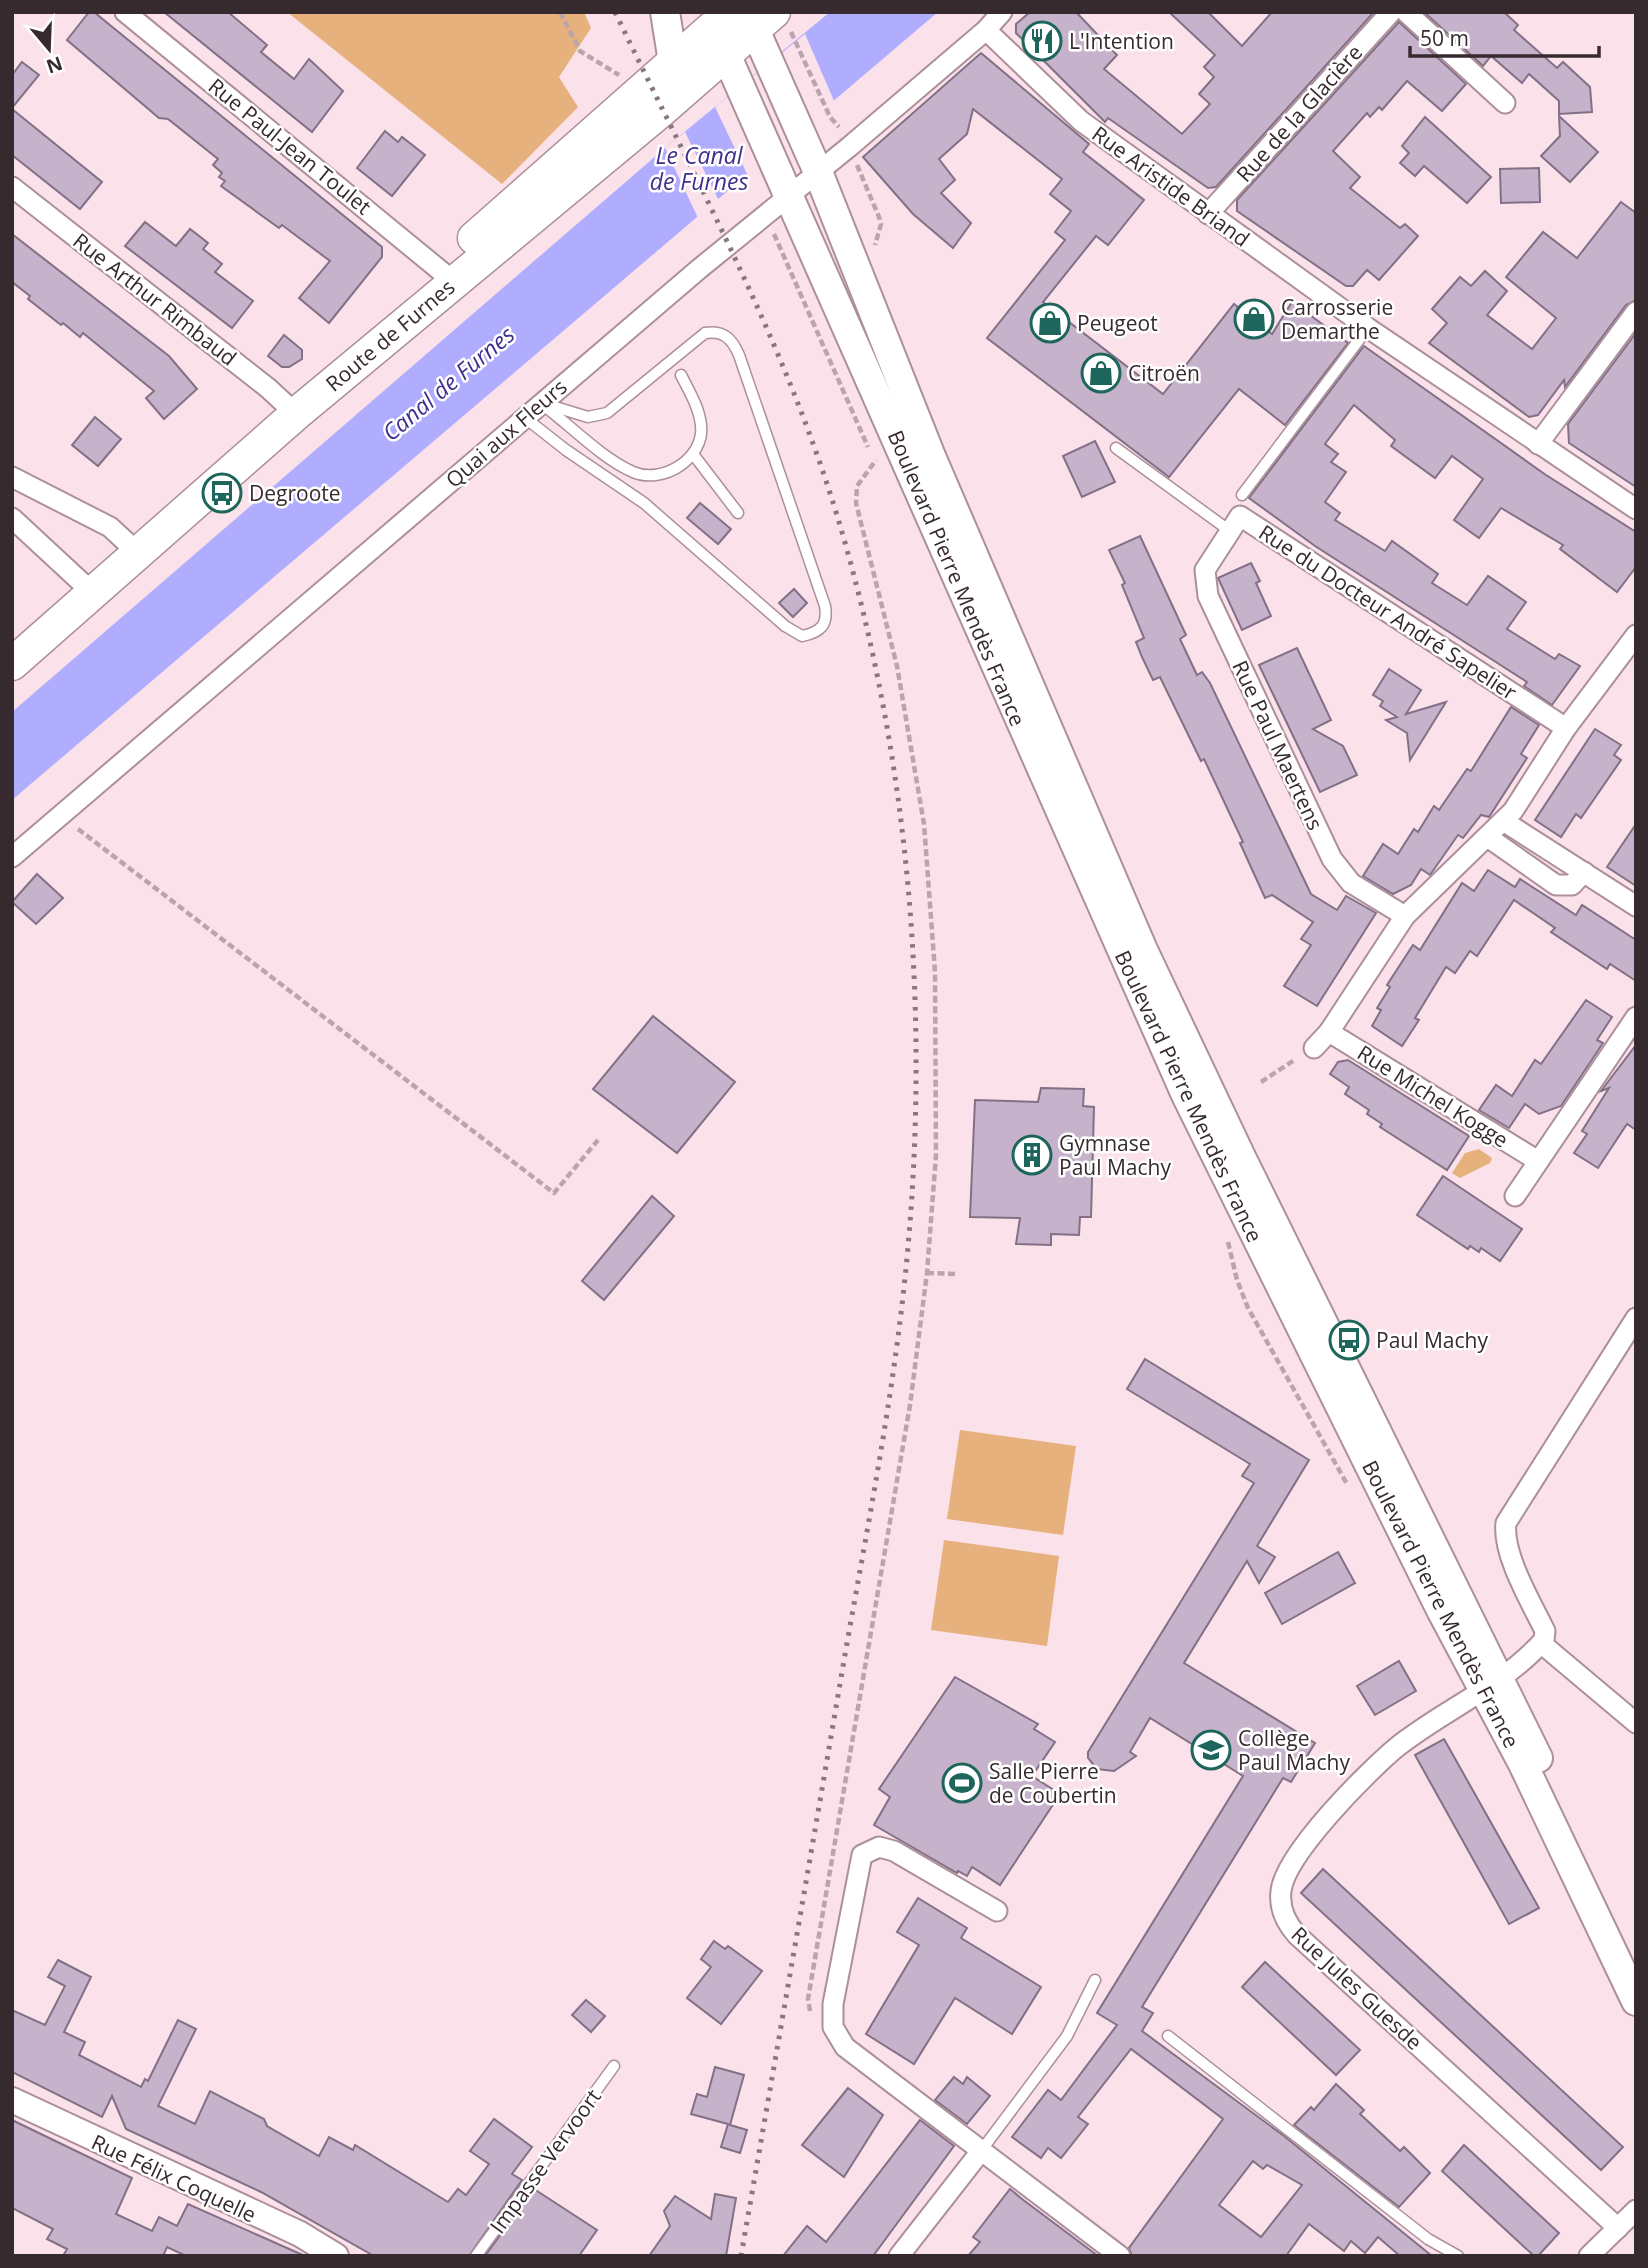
<svg xmlns="http://www.w3.org/2000/svg" width="1648" height="2268" font-family="'Open Sans',sans-serif">
	<style>
		.green { fill: #e7b17d }
		.water { fill: #b0adff }
		.pier { fill: #fbe1ea }
		.building { fill: #c6b3cb; stroke: #827086; stroke-width: 2; fill-rule: evenodd }
		.lines { fill: none; stroke-linecap: round; stroke-linejoin: round }
		.service-casing { stroke: #ad8f9a; stroke-width: 13 }
		.minor-casing { stroke: #ad8f9a; stroke-width: 23 }
		.tertiary-casing { stroke: #ad8f9a; stroke-width: 28 }
		.secondary-casing { stroke: #ad8f9a; stroke-width: 32 }
		.primary-casing { stroke: #ad8f9a; stroke-width: 35 }
		.path { stroke: #bba5ad; stroke-width: 4.5; stroke-dasharray: 7 3.5; stroke-linecap: butt }
		.service { stroke: #fff; stroke-width: 10 }
		.minor { stroke: #fff; stroke-width: 19 }
		.tertiary { stroke: #fff; stroke-width: 24 }
		.secondary { stroke: #fff; stroke-width: 28 }
		.primary { stroke: #fff; stroke-width: 32 }
		.rail { stroke: #88777d; stroke-width: 5; stroke-dasharray: 3.5 7; stroke-linecap: butt }
		.labels { text-anchor: middle; dominant-baseline: central; stroke-width: 5; stroke-linejoin: round; paint-order: stroke }
		.poi-label { font-size: 21px; fill: #362a2e; stroke: #fff; text-anchor: start }
		.street-label { font-size: 21px; fill: #362a2e; stroke: #fff }
		.water-label { font-size: 23px; font-style: italic; fill: #40308c; stroke: #fff }
	</style>
	<rect width="100%" height="100%" fill="#fbe1ea"/>
	<g class="green">
		<polygon points="287,12 584,12 591,28 559,77 578,107 502,184"/>
		<polygon points="1479,1149 1492,1158 1490,1163 1460,1178 1452,1173 1465,1153"/>
		<polygon points="960,1430 1076,1446 1063,1535 947,1519"/>
		<polygon points="944,1540 1059,1556 1047,1646 931,1630"/>
	</g>
	<polygon class="water" points="830,12 938,12 12,800 12,712 665,148"/>
	<g class="pier">
		<polygon points="805,34 835,103 748,176 715,107"/>
		<polygon points="685,132 719,201 698,218 665,148"/>
	</g>
	<g class="building">
		<polygon points="89,12 94,12 382,247 382,257 329,323 299,298 330,261 282,225 279,228 221,186 225,181 219,177 222,173 213,165 218,159 168,119 159,118 67,40"/>
		<polygon points="164,12 228,12 267,45 261,52 294,79 309,59 343,91 312,132"/>
		<polygon points="1030,12 1076,12 1117,55 1104,69 1182,134 1210,104 1199,94 1214,77 1204,67 1215,55 1169,12 1208,12 1242,46 1272,12 1374,12 1216,187 1208,188 1108,118 1105,122 1016,33 1016,24"/>
		<polygon points="1424,12 1504,12 1518,25 1514,30 1557,68 1563,62 1590,87 1592,112 1559,114 1559,101 1529,74 1522,83 1491,56 1483,66"/>
		<polygon points="1399,22 1466,84 1442,111 1407,81 1382,110 1379,107 1370,117 1367,113 1333,151 1360,177 1350,188 1400,228 1405,224 1418,236 1379,280 1367,270 1353,286 1346,286 1237,211 1237,200"/>
		<polygon points="981,53 1089,144 1083,152 1144,200 1108,245 1096,236 1043,302 1163,394 1234,304 1272,334 1292,302 1348,343 1285,425 1239,389 1169,477 987,338 1065,240 1055,232 1071,211 1050,194 1062,179 973,109 967,134 939,159 955,180 941,193 971,223 953,248 913,214 863,157"/>
		<polygon points="22,62 39,75 12,108 12,75"/>
		<polygon points="12,109 102,182 80,209 12,155"/>
		<polygon points="1559,116 1598,152 1570,182 1541,156 1560,136"/>
		<polygon points="1425,117 1491,177 1467,203 1424,166 1415,176 1400,163 1409,153 1402,146"/>
		<polygon points="385,131 398,142 402,137 425,155 392,196 357,168"/>
		<polygon points="1539,168 1540,202 1501,203 1500,169"/>
		<polygon points="1621,202 1636,213 1636,300 1626,305 1565,387 1564,380 1538,415 1529,417 1429,343 1447,323 1432,309 1460,277 1471,286 1485,271 1507,291 1487,315 1532,349 1556,318 1506,277 1543,232 1577,258"/>
		<polygon points="145,222 176,246 190,229 208,243 203,249 222,264 215,272 253,301 232,328 125,246"/>
		<polygon points="12,234 169,356 197,389 164,419 146,398 154,391 83,333 80,337 63,323 61,325 28,299 30,296 12,282"/>
		<polygon points="1636,333 1636,487 1569,443 1568,424"/>
		<polygon points="284,335 302,350 302,359 289,367 282,367 268,356"/>
		<polygon points="1364,346 1546,475 1636,532 1636,567 1617,592 1560,549 1563,545 1501,508 1479,538 1454,520 1483,479 1452,456 1435,478 1391,446 1395,440 1354,405 1325,444 1338,454 1331,462 1346,472 1325,502 1340,513 1335,520 1385,551 1392,541 1438,574 1432,583 1467,605 1488,576 1526,602 1507,629 1555,659 1559,654 1580,666 1552,705 1524,686 1527,682 1315,546 1249,498"/>
		<polygon points="95,417 121,439 98,466 72,445"/>
		<polygon points="1095,441 1115,482 1082,497 1063,456"/>
		<polygon points="700,503 731,529 718,544 687,518"/>
		<polygon points="1140,536 1186,635 1180,639 1197,675 1202,672 1210,683 1311,894 1337,910 1346,896 1376,913 1317,1006 1284,986 1311,945 1301,939 1313,922 1272,895 1265,898 1240,843 1243,842 1204,759 1201,761 1160,677 1153,680 1142,657 1136,642 1144,638 1122,585 1125,583 1109,550"/>
		<polygon points="1251,563 1260,581 1256,583 1271,616 1242,630 1218,578"/>
		<polygon points="794,589 807,603 793,617 779,603"/>
		<polygon points="1297,648 1331,720 1313,729 1343,746 1357,775 1320,792 1259,665"/>
		<polygon points="1389,669 1421,690 1406,714 1446,702 1410,760 1407,733 1386,720 1397,717 1380,706 1383,701 1373,695"/>
		<polygon points="1511,707 1539,725 1521,754 1527,758 1489,817 1481,815 1463,838 1458,835 1430,875 1421,869 1411,885 1393,894 1363,876 1383,844 1398,854 1414,829 1418,832 1434,806 1439,810 1467,769 1471,771"/>
		<polygon points="1595,729 1621,745 1614,755 1621,760 1581,818 1576,814 1561,837 1535,820"/>
		<polygon points="1636,824 1636,886 1607,867"/>
		<polygon points="1488,870 1515,887 1520,879 1576,915 1582,905 1636,940 1636,981 1610,964 1607,969 1551,932 1555,928 1514,900 1477,956 1470,951 1455,973 1446,967 1415,1018 1419,1020 1402,1046 1372,1026 1381,1010 1377,1008 1390,987 1387,985 1413,945 1420,950 1462,883 1474,891"/>
		<polygon points="37,874 63,898 36,924 12,902"/>
		<polygon points="1586,1000 1612,1017 1597,1040 1603,1043 1561,1106 1539,1114 1525,1104 1509,1128 1479,1110 1496,1085 1512,1096 1535,1060 1541,1064"/>
		<polygon points="653,1016 735,1082 677,1153 593,1089"/>
		<polygon points="1636,1045 1636,1130 1627,1124 1598,1168 1574,1153 1587,1134 1582,1131 1609,1088 1601,1091"/>
		<polygon points="1348,1060 1469,1136 1447,1170 1380,1127 1382,1124 1367,1114 1369,1110 1345,1094 1349,1087 1330,1074 1338,1062"/>
		<polygon points="1041,1088 1084,1089 1083,1106 1094,1107 1091,1217 1080,1217 1079,1235 1051,1234 1051,1245 1016,1244 1020,1218 970,1217 975,1100 1038,1102"/>
		<polygon points="1443,1176 1522,1229 1500,1261 1481,1248 1479,1252 1470,1246 1468,1249 1417,1215"/>
		<polygon points="652,1196 674,1216 604,1300 582,1281"/>
		<path d="M 1145,1359 L 1309,1460 L 1257,1546 L 1275,1557 L 1259,1583 L 1247,1561 L 1184,1663 L 1315,1743 L 1291,1782 L 1283,1778 L 1142,2007 L 1153,2013 L 1142,2031 L 1284,2136 L 1432,2256 L 1400,2256 L 1378,2237 L 1365,2253 L 1351,2241 L 1344,2251 L 1309,2224 L 1286,2256 L 1132,2256 L 1129,2248 L 1223,2119 L 1131,2049 L 1078,2117 L 1088,2124 L 1061,2158 L 1048,2148 L 1041,2158 L 1012,2137 L 1048,2090 L 1061,2100 L 1117,2025 L 1097,2013 L 1243,1776 L 1150,1718 L 1130,1752 L 1136,1756 L 1114,1771 L 1097,1769 L 1088,1758 L 1088,1752 L 1254,1483 L 1242,1476 L 1250,1464 L 1127,1389 ZM 1253,2161 L 1263,2169 L 1267,2165 L 1302,2185 L 1261,2237 L 1219,2205 Z"/>
		<polygon points="1338,1552 1355,1583 1282,1624 1265,1593"/>
		<polygon points="1399,1661 1416,1691 1375,1715 1357,1686"/>
		<polygon points="955,1677 1038,1724 1034,1729 1055,1742 1032,1776 1060,1794 1000,1885 972,1867 967,1876 958,1871 957,1873 874,1825 890,1797 879,1789"/>
		<polygon points="1444,1739 1539,1908 1509,1924 1415,1755"/>
		<polygon points="1323,1869 1623,2147 1601,2170 1301,1893"/>
		<polygon points="918,1898 967,1928 961,1938 1041,1987 1012,2034 955,1998 914,2064 866,2034 919,1945 897,1932"/>
		<polygon points="714,1941 725,1949 728,1946 762,1971 721,2024 687,1998 711,1967 701,1959"/>
		<polygon points="58,1960 91,1977 64,2032 85,2042 79,2055 141,2087 145,2079 148,2081 178,2020 196,2029 158,2106 195,2124 210,2091 264,2119 267,2126 319,2156 329,2137 353,2150 355,2145 448,2202 458,2189 466,2195 489,2164 470,2151 494,2119 532,2147 512,2174 522,2180 469,2256 374,2256 261,2192 126,2129 112,2096 102,2117 12,2072 12,2010 45,2025 65,1986 48,1977"/>
		<polygon points="1265,1962 1360,2050 1336,2075 1242,1987"/>
		<polygon points="586,2000 605,2016 591,2032 572,2015"/>
		<polygon points="715,2067 744,2075 730,2125 747,2130 740,2153 721,2147 728,2124 691,2114 697,2094 707,2097"/>
		<polygon points="954,2077 963,2084 967,2077 990,2096 967,2124 935,2100"/>
		<polygon points="1336,2084 1364,2110 1360,2114 1400,2151 1404,2147 1430,2173 1399,2207 1294,2125 1311,2107 1314,2110"/>
		<polygon points="848,2088 883,2115 844,2177 802,2145"/>
		<polygon points="12,2120 132,2178 116,2214 152,2231 159,2217 177,2226 188,2204 305,2256 186,2256 167,2247 163,2256 63,2256 67,2249 47,2239 53,2229 12,2208"/>
		<polygon points="920,2120 954,2146 873,2256 783,2256 807,2226 826,2242"/>
		<polygon points="1464,2145 1559,2233 1538,2256 1534,2256 1442,2171"/>
		<polygon points="534,2189 597,2230 579,2256 485,2256"/>
		<polygon points="1010,2189 1022,2199 1098,2256 968,2256 980,2242 973,2237"/>
		<polygon points="715,2194 736,2198 726,2256 649,2256 670,2226 664,2211 675,2196 711,2219"/>
	</g>
	<g class="lines">
		<defs>
			<g id="service">
				<path d="M 547,408 C 574,429 602,458 633,472 C 663,485 705,458 701,425 C 699,407 689,391 681,375"/>
				<path d="M 524,417 L 566,450 L 644,503 L 785,626 L 802,636 C 821,632 828,625 825,606 L 739,355 C 732,339 724,330 705,333 L 607,413 L 588,417 L 542,403"/>
				<polyline points="1116,448 1230,531"/>
				<polyline points="693,454 738,513"/>
				<polyline points="1242,495 1368,328"/>
				<polyline points="1168,2036 1428,2239 1458,2256"/>
				<polyline points="981,2151 1067,2036 1095,1980"/>
				<polyline points="476,2256 614,2066"/>
			</g>
			<g id="minor">
				<polyline points="125,12 453,281"/>
				<polyline points="1406,12 1505,103"/>
				<polyline points="986,30 1081,121 1368,328 1636,509"/>
				<polyline points="12,187 268,388 296,414"/>
				<polyline points="1208,214 1391,12"/>
				<polyline points="1538,444 1636,312"/>
				<polyline points="12,477 110,527 137,552"/>
				<polyline points="12,518 94,594"/>
				<polyline points="1505,822 1636,906"/>
				<polyline points="1489,838 1556,885 1572,885 1584,872"/>
				<polyline points="12,857 699,269 849,147 986,30 1002,12"/>
				<polyline points="1405,916 1351,883 1332,859 1208,596 1205,570 1240,516 1566,728"/>
				<polyline points="1329,1032 1538,1161"/>
				<polyline points="1314,1048 1329,1032 1405,916 1513,811 1566,728 1636,635"/>
				<polyline points="1515,1196 1636,1017"/>
				<polyline points="1542,1644 1636,1723"/>
				<polyline points="997,1911 894,1851 879,1847 862,1855 833,2004 833,2027 845,2047 1120,2256"/>
				<path d="M 1618,2228 L 1297,1935 C 1286,1923 1279,1908 1281,1891 C 1285,1854 1368,1771 1397,1747 C 1445,1709 1503,1686 1544,1640 L 1545,1631 C 1531,1602 1502,1554 1506,1523 L 1636,1318"/>
				<polyline points="899,2256 981,2151"/>
				<polyline points="1589,2256 1636,2210"/>
			</g>
			<polyline id="tertiary" points="12,2100 300,2234 336,2256"/>
			<g id="secondary">
				<polyline points="665,12 673,62"/>
				<polyline points="747,12 818,172 930,454 1143,950 1242,1159 1538,1758"/>
				<polyline points="717,34 1186,1095 1441,1610 1523,1764 1636,2001"/>
			</g>
			<g id="primary">
				<polyline points="474,238 730,12"/>
				<polyline points="12,664 296,414 662,110 774,12"/>
			</g>
		</defs>
		<use href="#service" class="service-casing"/>
		<use href="#minor" class="minor-casing"/>
		<use href="#tertiary" class="tertiary-casing"/>
		<use href="#secondary" class="secondary-casing"/>
		<use href="#primary" class="primary-casing"/>
		<g class="path">
			<polyline points="560,12 580,51 619,75"/>
			<polyline points="791,32 830,117 839,127"/>
			<polyline points="857,165 879,217 881,224 875,245"/>
			<polyline points="774,234 868,447"/>
			<polyline points="78,829 554,1193 598,1140"/>
			<polyline points="1261,1082 1296,1059"/>
			<polyline points="1228,1242 1237,1280 1248,1308 1347,1484"/>
			<polyline points="927,1273 958,1274"/>
			<polyline points="810,2011 808,1999 910,1405 927,1273 936,1155 935,972 924,824 897,666 856,503 857,486 876,460"/>
		</g>
		<use href="#service" class="service"/>
		<use href="#minor" class="minor"/>
		<use href="#tertiary" class="tertiary"/>
		<use href="#secondary" class="secondary"/>
		<use href="#primary" class="primary"/>
		<path class="rail" d="M 615,12 C 695,179 786,344 839,522 C 907,752 929,996 909,1235 C 897,1382 867,1527 842,1672 C 809,1866 775,2061 741,2256"/>
	</g>
	<defs>
		<symbol id="restaurant-ring" viewBox="-11 -11 22 22"><circle r="9.5" fill="#fff" stroke="#1e665b" stroke-width="1.5"/><path d="M-5-6h1v4h1v-4h1v4h1v-4h1v5L-1.5 .5V6h-2V.5L-5-1ZM5-6V6H3V1.5H1.5Q1.5-4 5-6Z" fill="#1e665b"/></symbol>
		<symbol id="shop-ring" viewBox="-11 -11 22 22"><circle r="9.5" fill="#fff" stroke="#1e665b" stroke-width="1.5"/><path d="M-5-2.5h2.3a2.7 3.5 0 0 1 5.4 0H5L5.5 6h-11ZM-1.5-2.5h3a1.5 2.3 0 0 0-3 0Z" fill="#1e665b"/></symbol>
		<symbol id="bus-ring" viewBox="-11 -11 22 22"><circle r="9.5" fill="#fff" stroke="#1e665b" stroke-width="1.5"/><path d="M-5-6H5V4H4V6H2V4H-2V6H-4V4H-5ZM-3.5-4V0h7V-4ZM-3.5 1.2v1.5H-2V1.2ZM2 1.2v1.5H3.5V1.2Z" fill="#1e665b"/></symbol>
		<symbol id="building-ring" viewBox="-11 -11 22 22"><circle r="9.5" fill="#fff" stroke="#1e665b" stroke-width="1.5"/><path d="M-4-6H4V6H1V3H-1V6H-4ZM-2.5-4.3h1.7v1.8h-1.7ZM.8-4.3h1.7v1.8H.8ZM-2.5-1h1.7V.8h-1.7ZM.8-1h1.7V.8H.8Z" fill="#1e665b"/></symbol>
		<symbol id="school-ring" viewBox="-11 -11 22 22"><circle r="9.5" fill="#fff" stroke="#1e665b" stroke-width="1.5"/><path d="M0-5L7-2L0 1L-7-2ZM-4 1L0 2.5L4 1V4Q0 6-4 4Z" fill="#1e665b"/></symbol>
		<symbol id="stadium-ring" viewBox="-11 -11 22 22"><circle r="9.5" fill="#fff" stroke="#1e665b" stroke-width="1.5"/><path d="M0-5a6.5 5 0 1 0 0 10a6.5 5 0 1 0 0-10ZM-3.5-1.8h7v3.6h-7Z" fill="#1e665b"/></symbol>
	</defs>
	<g fill-rule="evenodd">
		<use href="#restaurant-ring" x="1020" y="19" width="44" height="44"/>
		<use href="#shop-ring" x="1232" y="297" width="44" height="44"/>
		<use href="#shop-ring" x="1028" y="301" width="44" height="44"/>
		<use href="#shop-ring" x="1079" y="351" width="44" height="44"/>
		<use href="#bus-ring" x="200" y="471" width="44" height="44"/>
		<use href="#building-ring" x="1010" y="1133" width="44" height="44"/>
		<use href="#bus-ring" x="1327" y="1318" width="44" height="44"/>
		<use href="#school-ring" x="1189" y="1728" width="44" height="44"/>
		<use href="#stadium-ring" x="940" y="1761" width="44" height="44"/>
	</g>
	<g class="labels">
		<g class="poi-label">
			<text x="1069" y="41">L'Intention</text>
			<text x="1281" y="307">Carrosserie<tspan x="1281" dy="24">Demarthe</tspan></text>
			<text x="1077" y="323">Peugeot</text>
			<text x="1128" y="373">Citroën</text>
			<text x="249" y="493">Degroote</text>
			<text x="1059" y="1143">Gymnase<tspan x="1059" dy="24">Paul Machy</tspan></text>
			<text x="1376" y="1340">Paul Machy</text>
			<text x="1238" y="1738">Collège<tspan x="1238" dy="24">Paul Machy</tspan></text>
			<text x="989" y="1771">Salle Pierre<tspan x="989" dy="24">de Coubertin</tspan></text>
		</g>
		<g class="street-label">
			<text transform="translate(1299 113) rotate(-48)">Rue de la Glacière</text>
			<text transform="translate(290 146) rotate(39)">Rue Paul-Jean Toulet</text>
			<text transform="translate(1171 186) rotate(36)">Rue Aristide Briand</text>
			<text transform="translate(155 299) rotate(38)">Rue Arthur Rimbaud</text>
			<text transform="translate(390 335) rotate(-40)">Route de Furnes</text>
			<text transform="translate(506 433) rotate(-41)">Quai aux Fleurs</text>
			<text transform="translate(957 578) rotate(67)">Boulevard Pierre Mendès France</text>
			<text transform="translate(1388 612) rotate(33)">Rue du Docteur André Sapelier</text>
			<text transform="translate(1278 745) rotate(65)">Rue Paul Maertens</text>
			<text transform="translate(1189 1096) rotate(65)">Boulevard Pierre Mendès France</text>
			<text transform="translate(1433 1096) rotate(32)">Rue Michel Kogge</text>
			<text transform="translate(1441 1604) rotate(63)">Boulevard Pierre Mendès France</text>
			<text transform="translate(1357 1988) rotate(43)">Rue Jules Guesde</text>
			<text transform="translate(545 2161) rotate(-54)">Impasse Vervoort</text>
			<text transform="translate(174 2178) rotate(25)">Rue Félix Coquelle</text>
		</g>
		<g class="water-label">
			<text x="699" y="155">Le Canal<tspan x="699" dy="26">de Furnes</tspan></text>
			<text transform="translate(448 383) rotate(-40)">Canal de Furnes</text>
		</g>
	</g>
	<rect width="1648" height="2268" fill="none" stroke="#362a2e" stroke-width="28"/>
	<g transform="translate(49 49) rotate(161)" stroke="#ffffff" stroke-width="5" paint-order="stroke">
	<path d="M0-5L12 26L0 18L-12 26Z" fill="#362a2e"/>
	<text y="-10" font-size="19" font-weight="bold" text-anchor="middle" fill="#362a2e">N</text>
	</g>
	<path d="M1410 46v10h189v-10" fill="none" stroke="#362a2e" stroke-width="3.5"/>
	<text x="1420" y="46" font-size="21" fill="#362a2e" stroke="#ffffff" stroke-width="5" paint-order="stroke">50 m</text>
</svg>
